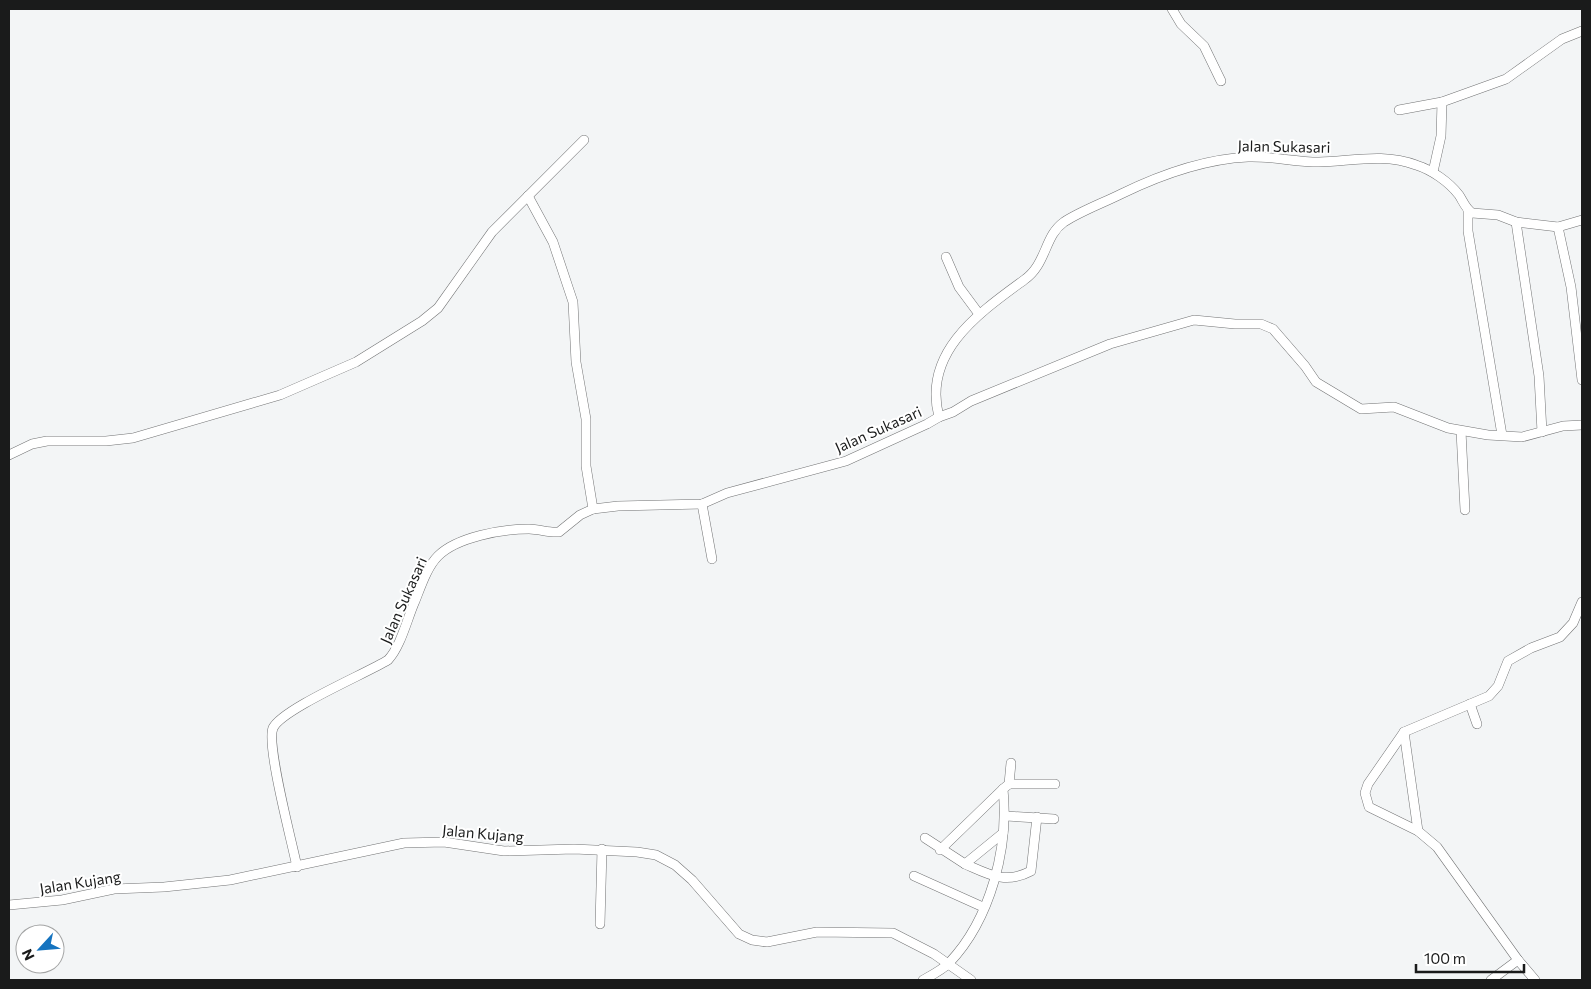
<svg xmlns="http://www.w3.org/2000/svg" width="1591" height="989" font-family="Commissioner,sans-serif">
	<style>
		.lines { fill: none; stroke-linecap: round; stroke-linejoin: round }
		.street-casing { stroke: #727374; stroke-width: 10 }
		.street { stroke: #fff; stroke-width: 9 }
		.labels { text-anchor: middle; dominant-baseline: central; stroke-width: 4; stroke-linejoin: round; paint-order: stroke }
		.street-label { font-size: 15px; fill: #1a1b1b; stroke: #fff }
	</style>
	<rect width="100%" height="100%" fill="#f3f5f6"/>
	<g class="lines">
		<defs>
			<g id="street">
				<polyline points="1172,9 1181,24 1204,46 1221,81"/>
				<polyline points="1399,110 1442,102 1506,79 1562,39 1582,31"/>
				<polyline points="1433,172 1441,136 1442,102"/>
				<polyline points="528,196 553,242 573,302 576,362 586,419 586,466 593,509"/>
				<polyline points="1468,210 1468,231 1502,435"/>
				<polyline points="1516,222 1539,376 1542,432"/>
				<polyline points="1558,227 1571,287 1582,380"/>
				<polyline points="946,257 959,287 979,314"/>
				<polyline points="939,417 953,412 971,401 1110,344 1194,320 1235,324 1261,324 1273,329 1305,366 1316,382 1361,409 1394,407 1448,428 1488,435 1522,437 1563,426 1582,425"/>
				<polyline points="1461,431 1465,510"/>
				<polyline points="9,455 32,444 47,441 106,441 133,438 280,395 356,362 422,321 438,308 492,232 584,140"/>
				<polyline points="702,504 712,559"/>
				<polyline points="1470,704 1477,724"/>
				<polyline points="1404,732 1418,831"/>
				<polyline points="1009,784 1055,784"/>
				<polyline points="1006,816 1054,819"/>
				<path d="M 1003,833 L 965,864 C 988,874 1005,885 1031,871 L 1037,817"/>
				<polyline points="925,838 965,864"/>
				<polyline points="940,850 1003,789"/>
				<path d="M 297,867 C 292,842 266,745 273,728 C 282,709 367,673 388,660 C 401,646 407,619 415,601 C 421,586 427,567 438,556 C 457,537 502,529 529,529 C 539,529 549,533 559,532 L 580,515 L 593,509 L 618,506 L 702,504 L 727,493 L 846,461 L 927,424 L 939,417 C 922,352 979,313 1024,280 C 1047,264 1044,236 1064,222 C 1081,211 1103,203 1121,194 C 1160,175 1204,159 1248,157 C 1271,156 1295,162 1319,162 C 1353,161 1384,153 1416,165 C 1432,170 1449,182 1459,195 C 1463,201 1465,208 1472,213 L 1498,215 L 1516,222 L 1558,227 L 1582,220"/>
				<polyline points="914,876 983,907"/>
				<polyline points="9,905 62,900 114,889 164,887 230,880 404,843 444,842 504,851 574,849 637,852 656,855 675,865 692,880 739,934 752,940 767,942 817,932 893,933 934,954 971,980"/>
				<polyline points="600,924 602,849"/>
				<path d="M 923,980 C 932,975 942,970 949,963 C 991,919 1009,847 1003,789 L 1009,784 L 1011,763"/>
				<polyline points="1491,980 1518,960"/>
				<polyline points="1535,980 1518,960 1437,847 1418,831 1369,807 1365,793 1368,784 1404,732 1489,696 1498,686 1508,661 1531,648 1560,637 1573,623 1582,602"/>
			</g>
		</defs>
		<use href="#street" class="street-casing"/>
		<use href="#street" class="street"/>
	</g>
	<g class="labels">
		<g class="street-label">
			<text transform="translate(1284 146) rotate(1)">Jalan Sukasari</text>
			<text transform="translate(878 429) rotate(-24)">Jalan Sukasari</text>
			<text transform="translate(403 600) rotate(-66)">Jalan Sukasari</text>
			<text transform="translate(483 833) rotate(5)">Jalan Kujang</text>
			<text transform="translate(80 882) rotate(-9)">Jalan Kujang</text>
		</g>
	</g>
	<rect width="1591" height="989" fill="none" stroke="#1a1b1b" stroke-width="20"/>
	<g transform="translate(40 949) rotate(244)"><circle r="24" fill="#ffffff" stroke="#a3a4a4"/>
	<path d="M0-4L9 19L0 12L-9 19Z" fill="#1573bf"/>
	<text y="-8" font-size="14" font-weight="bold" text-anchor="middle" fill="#1a1b1b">N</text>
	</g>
	<path d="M1416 964v8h108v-8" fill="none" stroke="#1a1b1b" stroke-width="2.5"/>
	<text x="1424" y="964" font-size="15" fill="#1a1b1b" stroke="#ffffff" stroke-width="4" paint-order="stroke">100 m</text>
</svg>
